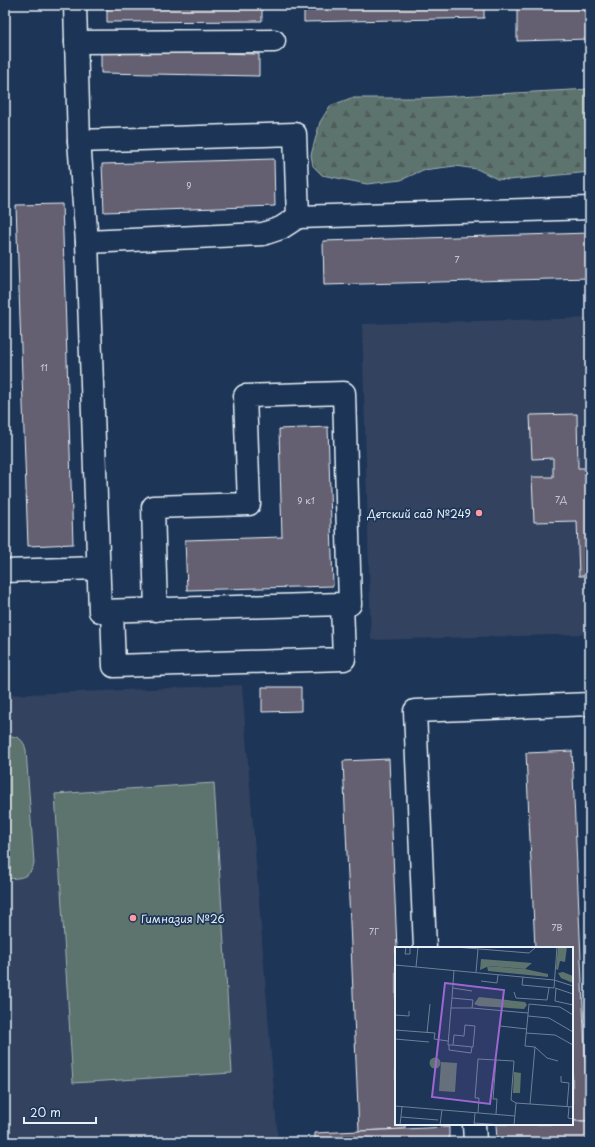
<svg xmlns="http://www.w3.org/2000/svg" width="595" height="1147" font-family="'Playpen Sans',sans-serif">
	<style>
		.built { fill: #33425f }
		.forest { fill: url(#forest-firs); stroke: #a2b2b3 }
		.garden { fill: #5d736e; stroke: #a2b2b3 }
		.building { fill: #656171; stroke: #e8f1f8 }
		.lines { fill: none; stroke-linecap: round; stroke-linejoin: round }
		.minor-casing { stroke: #e8f1f8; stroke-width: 25 }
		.minor { stroke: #1d3557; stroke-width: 22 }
		.poi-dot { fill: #ff9aa2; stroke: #1d3557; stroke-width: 1.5 }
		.labels { text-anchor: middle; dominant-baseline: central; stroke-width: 3.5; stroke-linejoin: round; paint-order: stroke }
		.number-label { font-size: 9px; fill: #c7cdd6 }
		.poi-label { font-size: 11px; fill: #e8f1f8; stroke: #1d3557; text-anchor: end }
		.inset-road { fill: none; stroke: #6e8097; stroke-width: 1 }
		.view { fill: #9c67d0; fill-opacity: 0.15; stroke: #9c67d0; stroke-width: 2 }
		.inset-edge { fill: none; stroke: #e8f1f8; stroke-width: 2 }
	</style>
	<defs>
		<pattern id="forest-firs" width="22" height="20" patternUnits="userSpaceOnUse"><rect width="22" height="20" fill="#5d736e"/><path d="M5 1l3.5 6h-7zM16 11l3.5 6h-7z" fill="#505b5a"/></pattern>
	</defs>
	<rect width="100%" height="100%" fill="#1d3557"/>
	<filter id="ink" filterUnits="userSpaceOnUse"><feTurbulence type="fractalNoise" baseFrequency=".025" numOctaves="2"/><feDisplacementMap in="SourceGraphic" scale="8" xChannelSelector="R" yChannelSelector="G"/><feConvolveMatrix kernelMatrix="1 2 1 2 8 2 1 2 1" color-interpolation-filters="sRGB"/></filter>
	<g filter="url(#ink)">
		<g class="built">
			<polygon points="590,318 590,634 371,640 362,324"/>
			<polygon points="242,685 278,1142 5,1142 5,695"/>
		</g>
		<polygon class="forest" points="590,89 590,172 509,180 497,179 477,169 455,166 423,170 401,180 367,184 322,175 313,166 311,155 320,122 330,106 351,98 420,98"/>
		<g class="garden">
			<path d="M 11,736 C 20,737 24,741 26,750 L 34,863 C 31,879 18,878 5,879 L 5,737 Z"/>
			<polygon points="214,783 232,1073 73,1083 55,794"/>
		</g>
		<g class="building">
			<polygon points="107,5 262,5 262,21 107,22"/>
			<polygon points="304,5 484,5 484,18 304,22"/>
			<polygon points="517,5 590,5 590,39 517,41"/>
			<polygon points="101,51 259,54 259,76 101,73"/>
			<polygon points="274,159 275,206 104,212 102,164"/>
			<polygon points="62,204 73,544 28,546 16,205"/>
			<polygon points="590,233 590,278 324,285 323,241"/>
			<polygon points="577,414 578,468 590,468 590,576 579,576 577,521 534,522 532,477 553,477 553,458 532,459 530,415"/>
			<polygon points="328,427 333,586 187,590 185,540 282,537 279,429"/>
			<polygon points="262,687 301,687 301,711 262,712"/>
			<polygon points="572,751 588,1121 572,1121 572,948 535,948 526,753"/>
			<polygon points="389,759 397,948 396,948 396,1124 405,1124 405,1129 359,1131 343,761"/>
			<polygon points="572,1121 590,1121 590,1142 497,1142 496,1124 572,1124"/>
			<polygon points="449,1127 449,1142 315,1142 315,1133"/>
		</g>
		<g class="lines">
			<defs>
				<g id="minor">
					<polyline points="75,5 79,141 295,134 298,217 590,208"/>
					<polyline points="76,42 274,41"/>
					<polyline points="79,141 87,242 263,234 281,228 298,217"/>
					<polyline points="87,242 100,611 342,604 350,604 344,393 245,396 249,504 153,507 156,610"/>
					<polyline points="5,571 98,568"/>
					<polyline points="112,611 114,666 344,659 342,604"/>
					<polyline points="425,948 415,711 590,704"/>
					<polyline points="474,1124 475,1142"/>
				</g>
			</defs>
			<use href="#minor" class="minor-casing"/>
			<use href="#minor" class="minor"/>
		</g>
	</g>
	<g class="poi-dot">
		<circle cx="479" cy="513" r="4"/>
		<circle cx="133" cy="918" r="4"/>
	</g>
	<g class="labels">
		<g class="number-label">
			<text x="189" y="185">9</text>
			<text x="457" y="259">7</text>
			<text x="44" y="367">11</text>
			<text x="561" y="499">7Д</text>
			<text x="306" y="500">9 к1</text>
			<text x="557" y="927">7В</text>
			<text x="374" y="931">7Г</text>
		</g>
		<g class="poi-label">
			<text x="471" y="513">Детский сад №249</text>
			<text x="141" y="918" text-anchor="start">Гимназия №26</text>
		</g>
	</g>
	<g transform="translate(395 947)">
		<rect width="178" height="178" fill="#1d3557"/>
		<path d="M 92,19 L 130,22 L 153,27 L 153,30 L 93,24 Z" fill="#5d736e"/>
		<path d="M 163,0 L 172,0 L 170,15 L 165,14 L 163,23 L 161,22 ZM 86,12 L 137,16 L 130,22 L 94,19 L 85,23 ZM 168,25 L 178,29 L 178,36 L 166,31 L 163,26 ZM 84,50 L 130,55 L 132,58 L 129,62 L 84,59 L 79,57 Z" fill="#5d736e"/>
		<path d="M 119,125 L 126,126 L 125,146 L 118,146 Z" fill="#5d736e"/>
		<path d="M34.5 116a5.5 5.5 0 1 1 11 0a5.5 5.5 0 1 1-11 0ZM 46,115 L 62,116 L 60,145 L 44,144 Z" fill="#5d736e"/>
		<path class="inset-road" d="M 11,0 L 10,7 L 15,7 L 15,0M 60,0 L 134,6 L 141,0M 0,18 L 159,33 L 178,39M 21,20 L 23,0M 59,23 L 57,51 L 78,53 L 77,61 L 133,66M 81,25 L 83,2M 128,30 L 127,38 L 159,41 L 162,0M 86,34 L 102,36 L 103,28M 58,41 L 77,44M 160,41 L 178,47M 161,41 L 160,54 L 178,58M 119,45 L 121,51 L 152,53 L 154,41M 57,51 L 56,61 L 77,61M 56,61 L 53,98 L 58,98 L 77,100 L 78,100 L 80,79 L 70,78 L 69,89 L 59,88 L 58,98M 0,68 L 14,69 L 14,64M 133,69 L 154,71 L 178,85M 105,79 L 132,82M 0,83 L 40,86 L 39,92 L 53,94M 32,86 L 35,57M 131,86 L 160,88 L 178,98M 0,92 L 34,95M 54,98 L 54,103 L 76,106 L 77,100M 140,100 L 152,111 L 163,114M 166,129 L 166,135 L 174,136 L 172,160M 135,157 L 140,100 L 130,99 L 134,57 L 165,60 L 178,68M 0,159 L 120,169M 174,160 L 173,171 L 178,172M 83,166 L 84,151 L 80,151 L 83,112 L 119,114 L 116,153 L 121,156 L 178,160M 101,167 L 102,152 L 98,152 L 101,113M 6,170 L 43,173M 79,176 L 108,178M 5,178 L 7,160M 45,178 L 47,163M 79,178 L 80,166M 119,178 L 121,156"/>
		<path class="view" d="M 50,36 L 109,43 L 95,157 L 37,150 Z"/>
		<rect width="178" height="178" class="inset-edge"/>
	</g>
	<rect width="595" height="1147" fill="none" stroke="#1d3557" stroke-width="20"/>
	<rect x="10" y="10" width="575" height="1127" fill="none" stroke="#e8f1f8" stroke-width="1.5" filter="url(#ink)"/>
	<path d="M24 1117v6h72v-6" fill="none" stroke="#e8f1f8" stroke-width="2"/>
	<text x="30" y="1117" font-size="12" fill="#e8f1f8" stroke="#1d3557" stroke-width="3" paint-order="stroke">20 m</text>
</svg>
